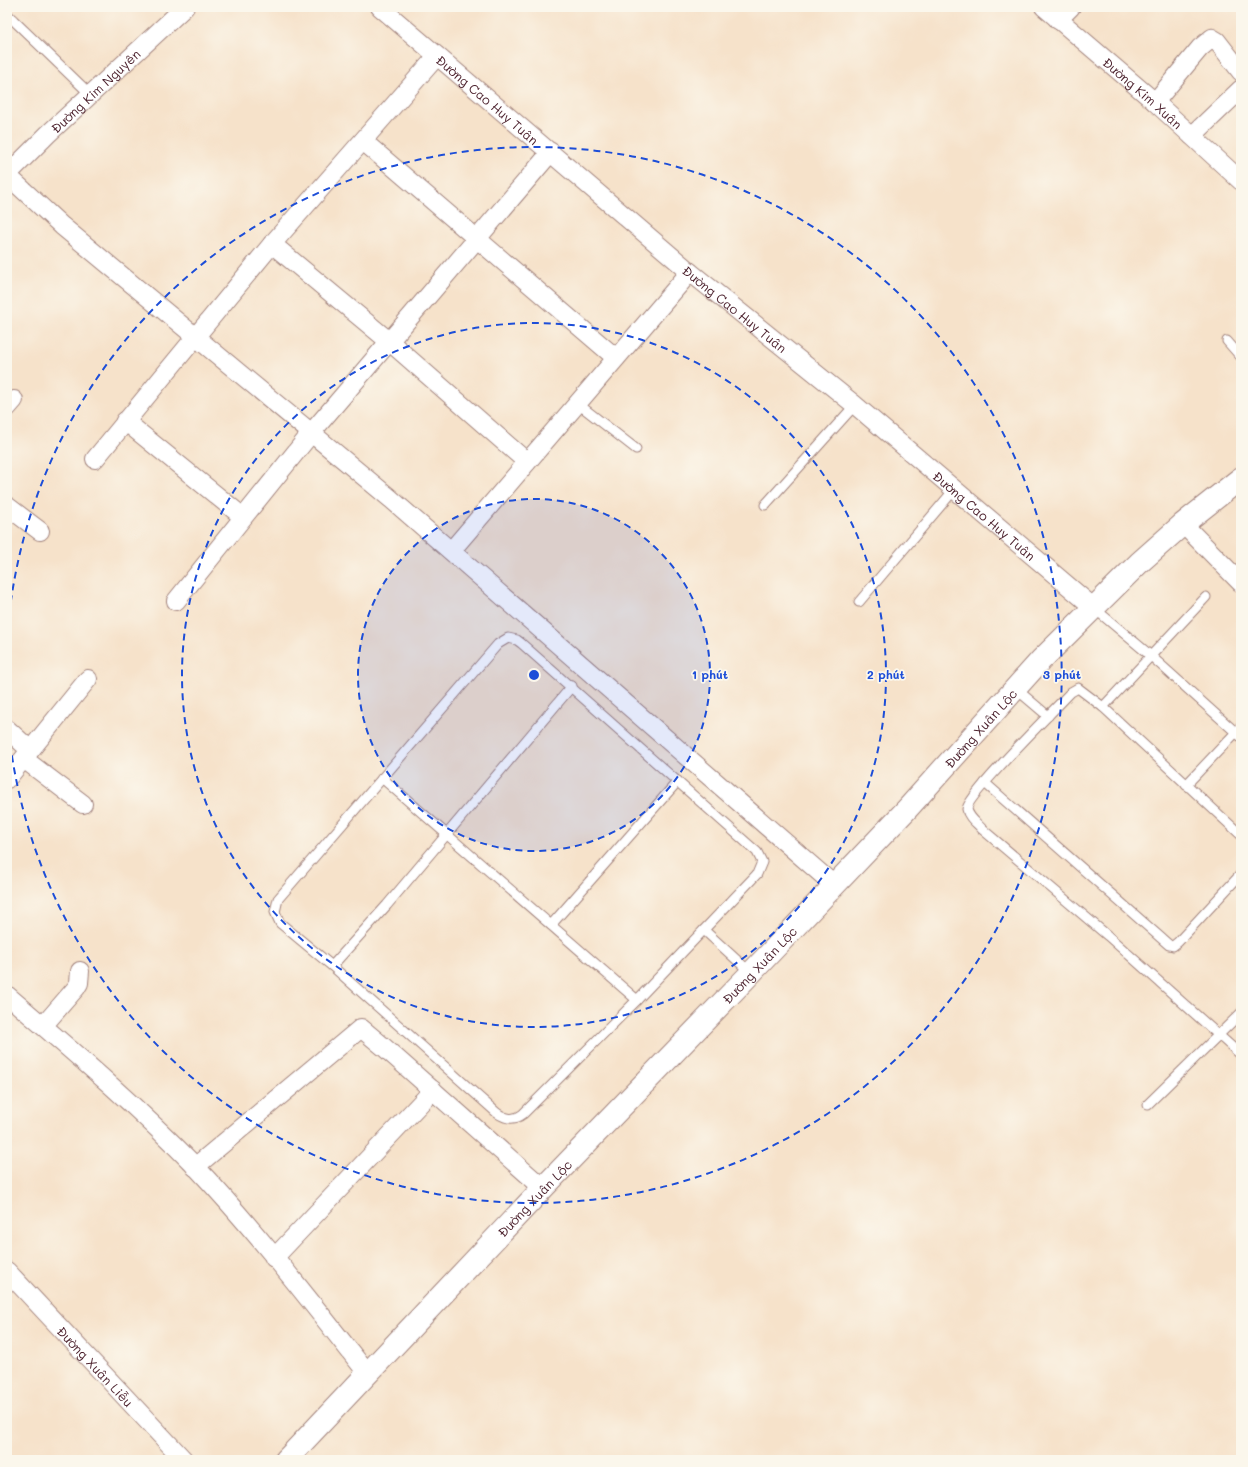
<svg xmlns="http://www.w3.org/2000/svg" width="1248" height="1467" font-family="Mali,sans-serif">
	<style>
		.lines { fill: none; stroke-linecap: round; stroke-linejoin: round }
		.lane-casing { stroke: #a0807a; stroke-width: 11 }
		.street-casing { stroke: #a0807a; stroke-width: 20 }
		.secondary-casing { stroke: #a0807a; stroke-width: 24 }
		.lane { stroke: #fff; stroke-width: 9 }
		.street { stroke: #fff; stroke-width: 18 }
		.secondary { stroke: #fff; stroke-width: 22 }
		.ring { fill: none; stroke: #1d4ed8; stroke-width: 2; stroke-dasharray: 7 5 }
		.labels { text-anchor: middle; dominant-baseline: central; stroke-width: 3.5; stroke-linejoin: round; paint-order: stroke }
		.street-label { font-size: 13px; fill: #4a1f2b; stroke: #fbf7ec }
		.centre { fill: #1d4ed8; stroke: #fbf7ec; stroke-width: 2 }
		.ring-label { font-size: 12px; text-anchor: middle; font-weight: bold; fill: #1d4ed8; stroke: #fbf7ec; stroke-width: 3.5; stroke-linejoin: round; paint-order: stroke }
	</style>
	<rect width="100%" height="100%" fill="#fbf7ec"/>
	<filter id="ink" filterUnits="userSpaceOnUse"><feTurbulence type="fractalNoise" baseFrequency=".025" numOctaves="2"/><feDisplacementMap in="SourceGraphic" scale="8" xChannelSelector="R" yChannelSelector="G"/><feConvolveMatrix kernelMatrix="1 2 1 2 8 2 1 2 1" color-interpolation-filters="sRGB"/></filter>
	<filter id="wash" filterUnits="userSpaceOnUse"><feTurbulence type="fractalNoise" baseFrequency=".012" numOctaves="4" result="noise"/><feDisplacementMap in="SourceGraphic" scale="16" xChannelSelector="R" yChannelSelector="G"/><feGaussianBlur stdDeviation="0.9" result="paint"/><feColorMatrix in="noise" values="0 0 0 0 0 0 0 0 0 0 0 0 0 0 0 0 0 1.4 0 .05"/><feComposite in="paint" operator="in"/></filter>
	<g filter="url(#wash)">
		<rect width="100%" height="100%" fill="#f6e2ca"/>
	</g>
	<g filter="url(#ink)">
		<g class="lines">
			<defs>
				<g id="lane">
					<polyline points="7,14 91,95"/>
					<polyline points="1227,341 1241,357"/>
					<polyline points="577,403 636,449"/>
					<polyline points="765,505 855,405"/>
					<polyline points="859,602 954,490"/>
					<polyline points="1094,608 1151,656 1241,737"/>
					<path d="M 508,638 L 517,640 L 521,643 L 757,852 L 762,862 L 757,874 L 637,1000 L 523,1114 C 514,1121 506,1119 497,1113 L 332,966 L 280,923 L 275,912 L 278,899 L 498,644 Z"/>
					<polyline points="1015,688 1048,716"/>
					<polyline points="1103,707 1206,597"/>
					<polyline points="382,778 637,1000"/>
					<polyline points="985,783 1169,945 1173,946 1178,942 1241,874"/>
					<polyline points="1186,785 1241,727"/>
					<path d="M 1241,835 L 1103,707 L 1078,688 L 1071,692 C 1057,707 966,797 967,809 C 968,817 977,823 982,829 L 1108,936 L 1241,1055"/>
					<polyline points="551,925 678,781"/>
					<polyline points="704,930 751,973"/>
					<polyline points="332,966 387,905 572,686"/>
					<polyline points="1148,1104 1241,1013"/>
				</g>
				<g id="street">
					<path id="s1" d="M 380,7 L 690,272 L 855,405 L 1093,607"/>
					<path id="s2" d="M 1044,7 L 1155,102 L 1241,181"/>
					<polyline points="1058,20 1071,7"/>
					<polyline points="1155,102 1200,48 1212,38 1217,41 1241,72"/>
					<polyline points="1192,136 1241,89"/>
					<polyline points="363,141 616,358"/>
					<polyline points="7,175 62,226 391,499 834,885"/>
					<path id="s3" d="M 7,175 L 48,134 L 185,7"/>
					<polyline points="272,244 390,342 527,462"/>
					<polyline points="7,408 14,400"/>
					<polyline points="125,421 243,517"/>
					<polyline points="95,459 272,244 437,56"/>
					<polyline points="7,506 40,531"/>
					<polyline points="1183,524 1241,583"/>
					<polyline points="451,551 690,272"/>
					<polyline points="176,601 312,432 551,152"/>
					<polyline points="7,729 30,750"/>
					<polyline points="24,759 83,804"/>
					<polyline points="7,779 88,679"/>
					<path d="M 7,995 C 71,1050 136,1105 195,1166 C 256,1231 312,1303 367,1373"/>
					<polyline points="43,1026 76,988 79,983 80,971"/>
					<polyline points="195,1167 361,1028 385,1048 543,1188"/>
					<polyline points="274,1258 433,1090"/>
					<path id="s4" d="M 7,1271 L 184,1460"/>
				</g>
				<g id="secondary">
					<path id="s5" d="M 286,1460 L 543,1188 L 751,973 L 908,808 L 1041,660 L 1139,563 L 1183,524 L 1241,478"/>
				</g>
			</defs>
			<use href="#lane" class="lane-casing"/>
			<use href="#street" class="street-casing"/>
			<use href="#secondary" class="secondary-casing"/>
			<use href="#lane" class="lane"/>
			<use href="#street" class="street"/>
			<use href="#secondary" class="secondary"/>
		</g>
	</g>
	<circle cx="534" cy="675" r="176" fill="#1d4ed8" fill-opacity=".12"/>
	<g class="ring">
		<circle cx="534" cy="675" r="176"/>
		<circle cx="534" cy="675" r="352"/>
		<path d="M7 638A528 528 0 1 1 7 712"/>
	</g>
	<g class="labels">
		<g class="street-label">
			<text stroke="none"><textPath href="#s3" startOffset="122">Đường Kim Nguyên</textPath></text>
			<text stroke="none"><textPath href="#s2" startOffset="131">Đường Kim Xuân</textPath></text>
			<text stroke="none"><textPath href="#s1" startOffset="142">Đường Cao Huy Tuân</textPath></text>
			<text stroke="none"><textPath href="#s1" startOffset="466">Đường Cao Huy Tuân</textPath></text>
			<text stroke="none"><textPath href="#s1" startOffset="790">Đường Cao Huy Tuân</textPath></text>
			<text stroke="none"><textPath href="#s5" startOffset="1009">Đường Xuân Lộc</textPath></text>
			<text stroke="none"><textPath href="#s5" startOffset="685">Đường Xuân Lộc</textPath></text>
			<text stroke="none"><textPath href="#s5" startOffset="361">Đường Xuân Lộc</textPath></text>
			<text stroke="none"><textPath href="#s4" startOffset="130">Đường Xuân Liễu</textPath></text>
		</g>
	</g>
	<circle cx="534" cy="675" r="6" class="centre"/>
	<g class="ring-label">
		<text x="710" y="679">1 phút</text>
		<text x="886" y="679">2 phút</text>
		<text x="1062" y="679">3 phút</text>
	</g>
	<rect width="1248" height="1467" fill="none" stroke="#fbf7ec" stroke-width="24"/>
</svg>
